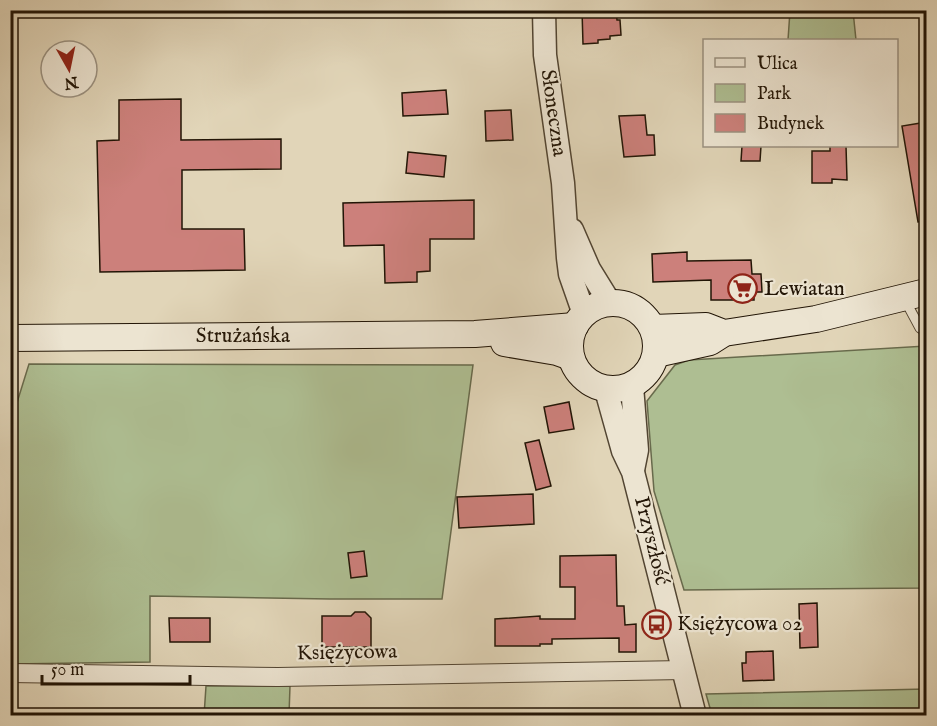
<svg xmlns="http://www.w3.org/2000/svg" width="937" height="726" font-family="'IM FELL English',serif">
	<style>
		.green { fill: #aebe92; stroke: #686a4c; stroke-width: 1.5 }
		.building { fill: #cc807b; stroke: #221506; stroke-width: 1.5 }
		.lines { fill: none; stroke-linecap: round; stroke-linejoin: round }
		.service-casing { stroke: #524532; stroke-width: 11 }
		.minor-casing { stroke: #524532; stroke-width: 20 }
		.tertiary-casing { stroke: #524532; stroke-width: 25 }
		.secondary-casing { stroke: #221506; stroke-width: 28 }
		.service { stroke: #ece4d1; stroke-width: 9 }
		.minor { stroke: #ece4d1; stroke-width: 18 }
		.tertiary { stroke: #ece4d1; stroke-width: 22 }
		.secondary { stroke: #ece4d1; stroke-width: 26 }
		.labels { text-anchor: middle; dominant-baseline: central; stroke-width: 4.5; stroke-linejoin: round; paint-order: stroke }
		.street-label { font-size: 21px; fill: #221506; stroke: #ece4d1 }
		.poi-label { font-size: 21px; fill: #221506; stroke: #ece4d1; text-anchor: start }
	</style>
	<rect width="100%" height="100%" fill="#e1d5b8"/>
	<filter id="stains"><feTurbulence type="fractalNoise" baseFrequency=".00333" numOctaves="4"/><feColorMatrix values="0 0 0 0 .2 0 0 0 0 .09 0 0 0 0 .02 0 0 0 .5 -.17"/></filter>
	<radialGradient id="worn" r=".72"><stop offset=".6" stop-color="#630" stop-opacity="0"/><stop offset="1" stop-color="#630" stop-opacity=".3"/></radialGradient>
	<g class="green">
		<polygon points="790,11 853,11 856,40 788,40"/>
		<polygon points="926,346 926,588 684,590 654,491 647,401 675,365 689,360"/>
		<polygon points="29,364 473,365 442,599 330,599 150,596 150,662 11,664 10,425"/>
		<polygon points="206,686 290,686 289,715 204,716"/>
		<polygon points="926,689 926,716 712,715 706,694"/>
	</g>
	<g class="building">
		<polygon points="582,10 616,10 617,20 620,20 621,35 610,36 610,39 598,40 598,43 583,44"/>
		<polygon points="446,90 448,114 403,116 402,93"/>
		<polygon points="181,99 181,140 281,139 281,169 182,170 182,229 244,229 245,270 100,272 97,141 119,140 119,100"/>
		<polygon points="511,110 513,140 486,141 485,111"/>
		<polygon points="645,115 647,135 654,135 655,155 624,157 619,116"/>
		<polygon points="927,122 927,221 918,222 902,126"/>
		<polygon points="742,146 761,146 760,161 741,161"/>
		<polygon points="830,146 846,146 847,180 832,179 832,183 812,183 812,151 830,151"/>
		<polygon points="408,152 446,156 444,177 406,173"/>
		<polygon points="474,200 474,239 430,239 430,271 417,272 417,282 385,283 384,245 344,246 343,203"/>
		<polygon points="687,252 687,261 751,260 752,274 761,274 762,292 754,292 754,300 711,300 711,280 653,282 652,254"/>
		<polygon points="569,402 574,429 549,433 544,407"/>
		<polygon points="539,440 551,486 536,490 525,443"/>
		<polygon points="533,494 534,524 459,528 457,497"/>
		<polygon points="364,551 367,576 351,578 348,553"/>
		<polygon points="616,555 617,606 624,606 625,625 636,624 636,652 619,652 619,638 552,639 552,644 540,644 540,646 495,646 495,619 540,616 540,619 575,619 575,587 560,587 560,556"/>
		<polygon points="817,603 818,647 800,648 799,604"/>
		<polygon points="355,612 365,612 371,618 371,647 322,647 322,616 351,616"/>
		<polygon points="169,618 210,618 210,642 170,642"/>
		<polygon points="773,651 774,680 743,681 742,663 746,663 746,652"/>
	</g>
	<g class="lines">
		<defs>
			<g id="service">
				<polyline points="10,109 10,183"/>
				<polyline points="905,300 920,328 926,332"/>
			</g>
			<polyline id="minor" points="10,673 278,677 684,670"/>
			<g id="tertiary">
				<polyline points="544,10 545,55 563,183 568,258 570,274 584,314"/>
				<polyline points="572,230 589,269 610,303"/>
				<polyline points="632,386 637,450 633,470"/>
				<polyline points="606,390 623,451 633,472 695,716"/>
			</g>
			<g id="secondary">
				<circle cx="613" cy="346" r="43"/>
				<polyline points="653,328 706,326 724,333 816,319 926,292"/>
				<polyline points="10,338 475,334 575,326"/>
				<polyline points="504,343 557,352 571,357"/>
				<polyline points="656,354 710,342 721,335"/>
			</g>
		</defs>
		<use href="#service" class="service-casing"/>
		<use href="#minor" class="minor-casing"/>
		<use href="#tertiary" class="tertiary-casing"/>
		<use href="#secondary" class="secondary-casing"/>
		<use href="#service" class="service"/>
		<use href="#minor" class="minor"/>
		<use href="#tertiary" class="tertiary"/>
		<use href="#secondary" class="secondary"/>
	</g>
	<defs>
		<symbol id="supermarket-ring" viewBox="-11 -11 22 22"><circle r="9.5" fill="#ece4d1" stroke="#8f2418" stroke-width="1.5"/><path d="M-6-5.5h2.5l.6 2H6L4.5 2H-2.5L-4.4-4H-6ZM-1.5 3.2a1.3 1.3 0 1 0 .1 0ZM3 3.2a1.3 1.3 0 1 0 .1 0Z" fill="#8f2418"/></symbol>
		<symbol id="bus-ring" viewBox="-11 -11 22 22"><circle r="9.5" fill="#ece4d1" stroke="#8f2418" stroke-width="1.5"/><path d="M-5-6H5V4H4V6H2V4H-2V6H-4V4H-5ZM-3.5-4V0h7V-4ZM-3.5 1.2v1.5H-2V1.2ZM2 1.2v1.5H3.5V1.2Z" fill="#8f2418"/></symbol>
	</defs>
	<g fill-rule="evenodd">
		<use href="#supermarket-ring" x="726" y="272" width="33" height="33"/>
		<use href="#bus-ring" x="640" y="608" width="33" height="33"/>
	</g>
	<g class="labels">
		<g class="street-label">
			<text transform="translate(553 113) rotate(82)">Słoneczna</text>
			<text x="243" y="336">Strużańska</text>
			<text transform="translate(651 541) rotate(76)">Przyszłość</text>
			<text transform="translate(347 653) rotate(-1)">Księżycowa</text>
		</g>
		<g class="poi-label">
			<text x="764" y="289">Lewiatan</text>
			<text x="677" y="624">Księżycowa 02</text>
		</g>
	</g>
	<rect width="937" height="726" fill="none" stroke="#e1d5b8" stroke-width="36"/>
	<rect x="12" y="12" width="913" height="702" fill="none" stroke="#221506" stroke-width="3"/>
	<rect x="18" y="18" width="901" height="690" fill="none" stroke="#221506" stroke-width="1.5"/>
	<rect x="703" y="39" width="195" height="108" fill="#ece4d1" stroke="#9b9180" stroke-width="1.5"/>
	<rect x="715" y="58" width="30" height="9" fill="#ece4d1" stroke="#9b9180" stroke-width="1.5"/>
	<text x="757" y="69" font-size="18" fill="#221506">Ulica</text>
	<rect x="715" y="84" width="30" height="18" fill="#aebe92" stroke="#9b9180" stroke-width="1.5"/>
	<text x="757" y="99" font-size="18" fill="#221506">Park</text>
	<rect x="715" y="114" width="30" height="18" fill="#cc807b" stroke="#9b9180" stroke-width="1.5"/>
	<text x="757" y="129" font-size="18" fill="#221506">Budynek</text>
	<g transform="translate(69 69) rotate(171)"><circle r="28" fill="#ece4d1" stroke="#9b9180" stroke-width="1.5"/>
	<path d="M0-4.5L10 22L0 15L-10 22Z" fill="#8f2418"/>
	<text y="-9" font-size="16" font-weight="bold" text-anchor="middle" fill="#221506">N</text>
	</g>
	<path d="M42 675v9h148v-9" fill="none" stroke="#221506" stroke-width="3"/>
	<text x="51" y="675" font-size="18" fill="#221506" stroke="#ece4d1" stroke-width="4.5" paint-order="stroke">50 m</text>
	<rect width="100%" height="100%" filter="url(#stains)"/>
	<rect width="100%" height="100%" fill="url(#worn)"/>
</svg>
